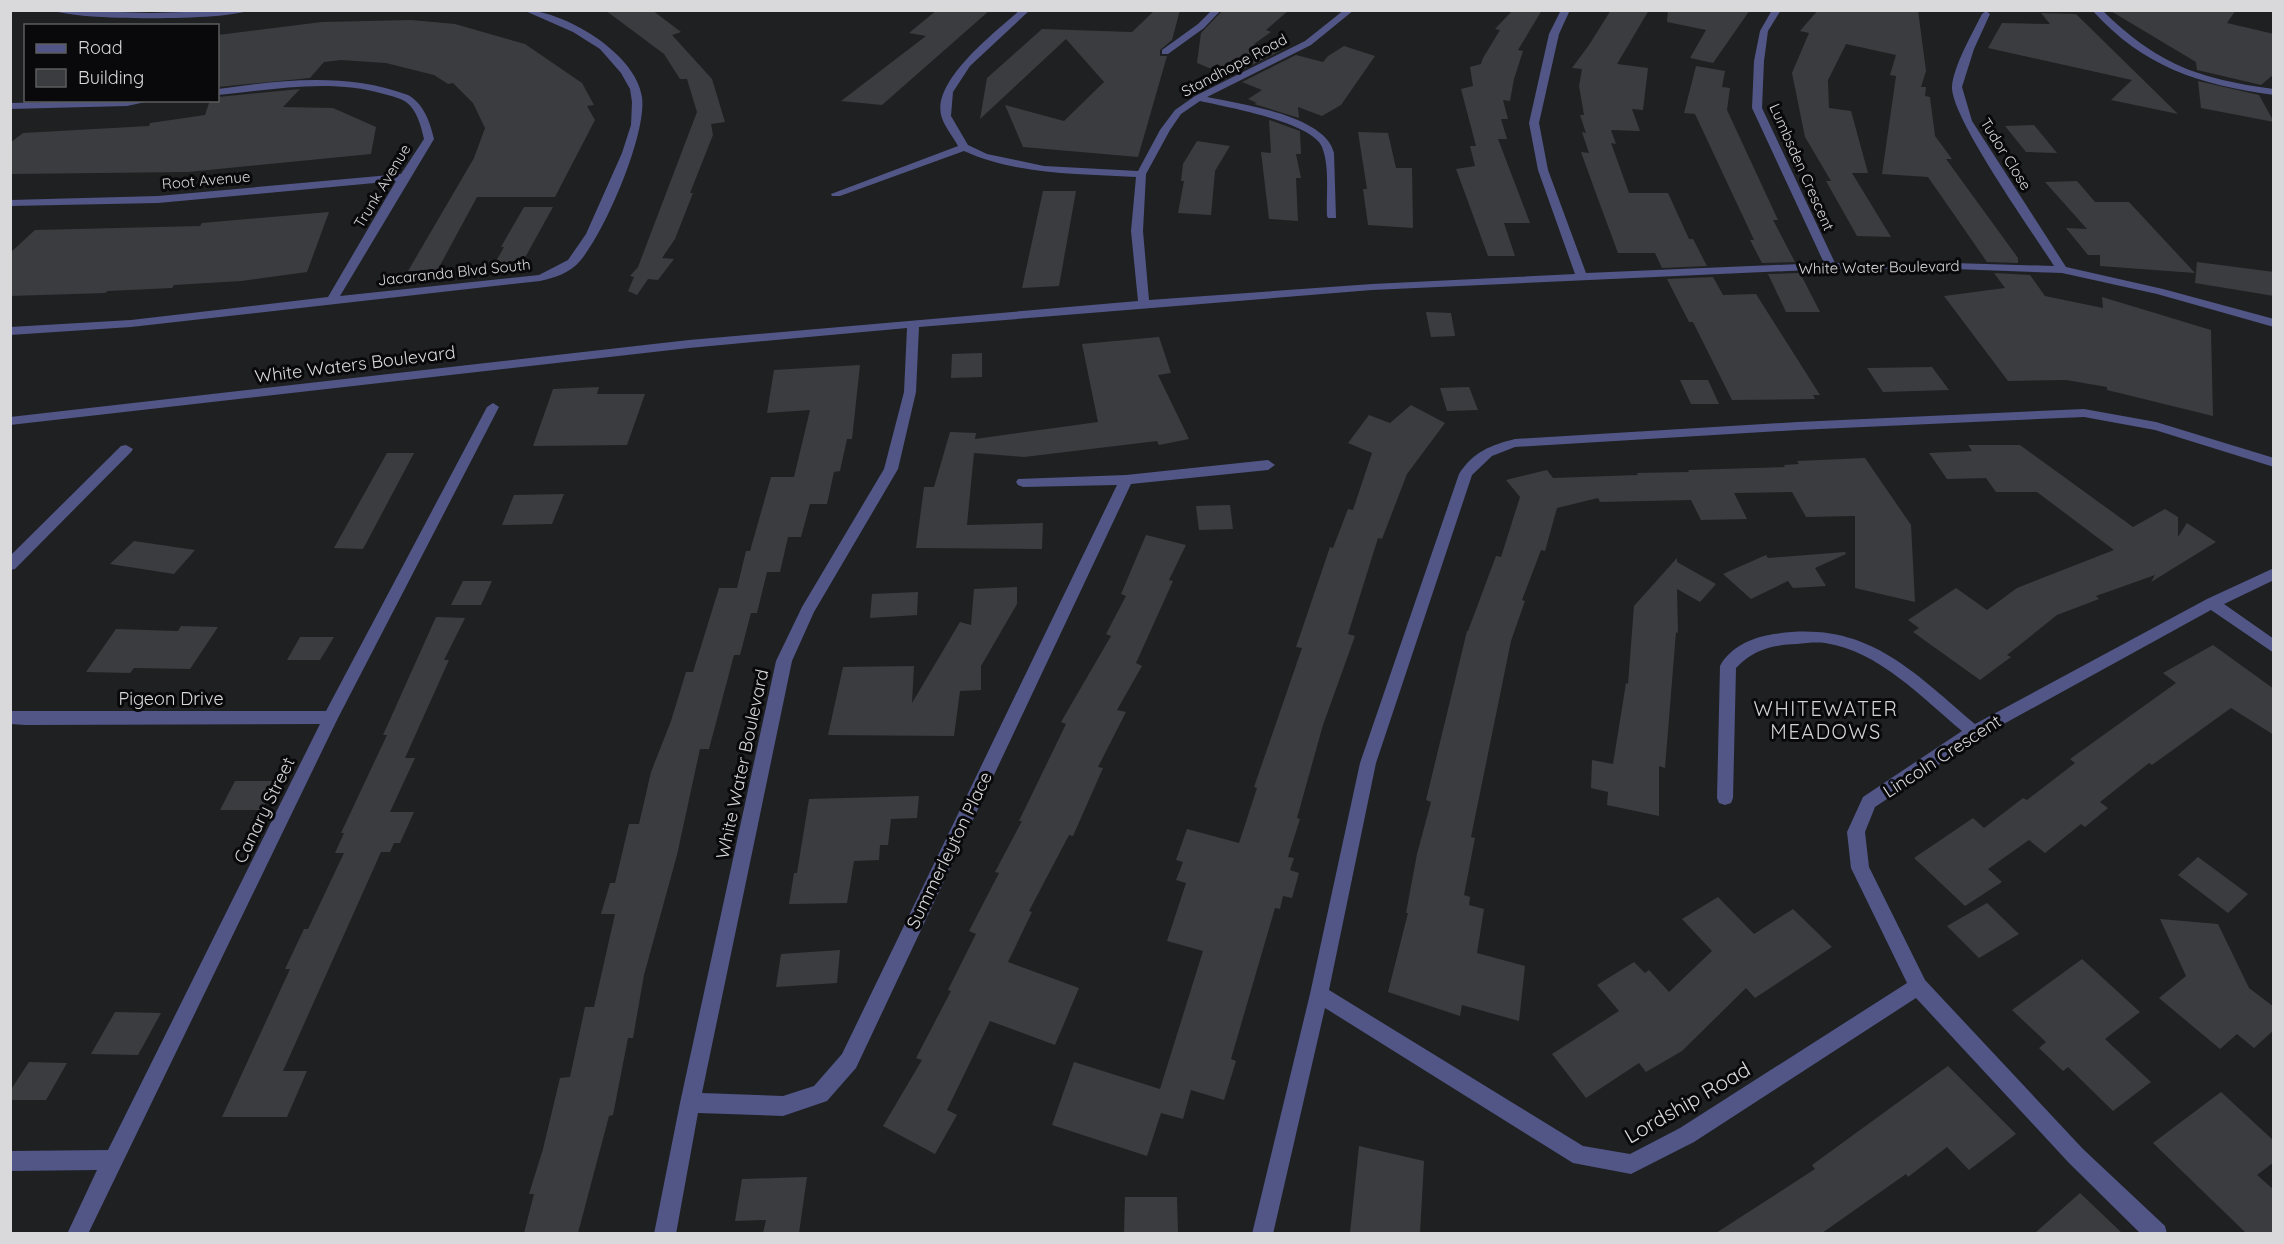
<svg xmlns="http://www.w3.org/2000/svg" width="2284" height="1244" font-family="Quicksand,sans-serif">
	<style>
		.building { fill: #3b3c3f }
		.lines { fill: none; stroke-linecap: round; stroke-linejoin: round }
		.street { fill: #515686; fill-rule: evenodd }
		.labels { text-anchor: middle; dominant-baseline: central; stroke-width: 6; stroke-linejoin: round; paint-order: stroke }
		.far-street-label { font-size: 15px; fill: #d9d9db; stroke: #09090b }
		.street-label { font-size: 18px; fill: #d9d9db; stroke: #09090b }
		.neighbourhood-label { font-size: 20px; letter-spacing: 1.5px; fill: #d3d3d7; stroke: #09090b }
		.near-street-label { font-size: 21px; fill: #d9d9db; stroke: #09090b }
	</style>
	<rect width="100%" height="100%" fill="#1f2022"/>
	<g class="building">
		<polygon points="605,10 652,10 681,32 672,35 712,79 725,122 711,124 713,135 690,193 693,193 675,239 662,258 674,259 658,280 648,279 637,295 628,291 634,277 630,276 638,267 697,112 687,79 680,79 664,54"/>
		<polygon points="937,10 990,10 882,105 841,101 926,36 909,33"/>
		<polygon points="1155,10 1180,10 1172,40 1160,50 1160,56 1167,56 1138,157 1023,147 1005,105 1064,121 1104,82 1066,39 980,119 987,78 1042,29 1132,32"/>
		<polygon points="1223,10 1289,10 1266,30 1271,32 1254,44 1280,51 1229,76 1197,63 1201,33"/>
		<polygon points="1513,10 1542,10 1518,50 1523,51 1514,79 1510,101 1503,100 1508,119 1501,119 1507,139 1498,139 1530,223 1504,223 1515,256 1488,256 1456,169 1475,166 1470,146 1476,146 1461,89 1473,86 1470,67 1481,64 1483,58 1500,30 1495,29"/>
		<polygon points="1611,10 1649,10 1617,64 1648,68 1643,110 1632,109 1640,131 1611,130 1616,144 1611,143 1629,193 1668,193 1689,239 1693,239 1707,266 1662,268 1655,253 1618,253 1598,199 1581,152 1589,153 1582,132 1586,133 1580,115 1584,115 1579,86 1582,69 1572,68 1589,45"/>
		<polygon points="1668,10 1750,10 1713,63 1690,58 1706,30 1667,22"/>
		<polygon points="1818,10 1918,10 1926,71 1921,87 1926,87 1925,96 1930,97 1935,136 1952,159 1946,159 2018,258 2018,263 1987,262 1928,177 1882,174 1896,76 1890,75 1896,55 1846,44 1828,80 1829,108 1851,111 1868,173 1852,173 1891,237 1857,236 1826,181 1831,181 1805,137 1792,73 1809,33 1800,31"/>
		<polygon points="2109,10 2236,10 2227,23 2274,34 2274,74 2261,85 2197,70 2196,62"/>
		<polygon points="2041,13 2076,14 2178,114 2111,100 2132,80 1988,48 2002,23 2050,24"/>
		<polygon points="411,20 455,24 525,44 582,83 594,105 587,106 595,120 555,197 477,197 437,271 408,271 474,158 485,128 473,103 453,83 448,84 434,75 386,63 341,60 324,62 310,78 218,87 218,35 322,22"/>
		<polygon points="1344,46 1375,56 1341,105 1322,116 1298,107 1299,118 1254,104 1257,103 1248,99 1262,90 1242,82 1296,55 1323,62 1328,56"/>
		<polygon points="1696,66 1725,71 1722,87 1730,88 1727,110 1778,220 1773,220 1795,262 1762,263 1750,240 1754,240 1695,114 1684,113"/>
		<polygon points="2198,81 2259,95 2274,122 2201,108"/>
		<polygon points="300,89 283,107 333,108 376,127 371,154 188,172 10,174 10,143 23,133 149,126 150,123 205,115 210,100 218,100 218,97"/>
		<polygon points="1269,120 1300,131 1301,154 1296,154 1301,178 1296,178 1298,221 1269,219 1261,152 1271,153"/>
		<polygon points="2034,125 2057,153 2026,152 2005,126"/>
		<polygon points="1358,132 1388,133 1396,168 1412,168 1413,228 1368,225 1363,189 1367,189"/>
		<polygon points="1197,141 1230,146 1215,171 1211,215 1178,213 1184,181 1181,181 1183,164"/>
		<polygon points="2077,181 2095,202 2129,202 2195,273 2100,266 2100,255 2088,255 2066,228 2087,229 2045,182"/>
		<polygon points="1043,191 1076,191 1059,286 1022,288"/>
		<polygon points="524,207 553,207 522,263 495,263 504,247 501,247"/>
		<polygon points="329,212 307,272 241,281 174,285 172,288 108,291 105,293 10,296 10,253 35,230 200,226 202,223"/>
		<polygon points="2197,262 2274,272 2274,296 2195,283"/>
		<polygon points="1800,273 1820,312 1786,312 1768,274"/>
		<polygon points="1994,273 2030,275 2045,296 2103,308 2102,297 2211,330 2213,416 2107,390 2107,387 2066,380 2008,381 1944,296 2005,288"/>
		<polygon points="1713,277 1723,295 1756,294 1820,395 1813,395 1815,399 1732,400 1693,322 1689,322 1667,279"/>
		<polygon points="1426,312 1451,313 1455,336 1431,337"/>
		<polygon points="1159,337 1171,373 1158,375 1189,439 1159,445 1157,441 1024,457 974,453 967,525 1043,523 1042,549 916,548 924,487 934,487 950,432 976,433 975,439 1098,422 1082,344"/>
		<polygon points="982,353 982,377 951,378 952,354"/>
		<polygon points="860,365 852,439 847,439 840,471 834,472 827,504 810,504 801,537 788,537 780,572 767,572 757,613 751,613 740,655 734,655 709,749 700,749 677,855 644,975 633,1038 628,1038 613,1115 609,1116 578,1233 524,1233 534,1194 529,1194 543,1149 560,1078 570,1077 585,1007 594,1007 615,914 601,914 610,883 615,883 629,824 639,824 651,772 671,721 686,672 693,672 719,588 737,588 746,551 750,551 771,477 794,477 810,410 767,413 774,370"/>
		<polygon points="1932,367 1949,390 1883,392 1867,368"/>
		<polygon points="1680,380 1708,380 1719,404 1691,404"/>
		<polygon points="599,387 597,394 645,394 627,445 533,446 553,389"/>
		<polygon points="1469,387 1478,410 1447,411 1440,388"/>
		<polygon points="1411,405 1445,423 1407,474 1382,539 1378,538 1348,634 1355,636 1323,725 1297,818 1300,819 1288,857 1294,858 1290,870 1299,873 1292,898 1283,896 1280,909 1275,908 1231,1059 1236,1061 1224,1100 1191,1090 1183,1119 1161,1113 1147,1156 1052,1125 1074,1062 1160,1089 1203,951 1167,941 1186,883 1176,880 1183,862 1176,860 1187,829 1239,843 1257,788 1254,787 1302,648 1296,647 1330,547 1333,548 1348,509 1353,510 1372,453 1348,443 1369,415 1390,423"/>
		<polygon points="1968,445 2020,445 2133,527 2165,509 2178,517 2178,537 2187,523 2216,542 2151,582 2155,575 2096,596 2099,599 2057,615 2007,655 2011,657 1980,680 1913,632 1919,628 1908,620 1956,588 1987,610 2017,588 2114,550 2037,492 1996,492 1986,478 1947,479 1929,453 1972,451"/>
		<polygon points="387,453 414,453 363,549 334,548"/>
		<polygon points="1865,458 1911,525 1915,602 1855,588 1855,516 1806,517 1792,492 1734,493 1747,519 1701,520 1691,500 1600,502 1598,498 1557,508 1545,551 1541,550 1522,600 1525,601 1511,641 1471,837 1475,838 1464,895 1470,897 1469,905 1484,909 1477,953 1525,966 1519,1021 1462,1005 1460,1016 1388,992 1408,913 1406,913 1417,854 1431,802 1426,800 1467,631 1468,631 1496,556 1501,557 1520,497 1506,480 1547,470 1553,478 1638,475 1637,473 1689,472 1688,470 1785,467 1784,465 1799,464 1797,461"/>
		<polygon points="564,494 552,524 502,525 514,495"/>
		<polygon points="1230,505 1233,529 1199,530 1196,506"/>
		<polygon points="1146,535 1186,545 1169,580 1173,581 1136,663 1142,666 1117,710 1126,712 1098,767 1103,768 1073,836 1069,835 1029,911 1032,912 1008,962 1079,988 1055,1045 990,1021 947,1110 957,1115 935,1154 883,1126 922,1060 916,1058 951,991 948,990 976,934 969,931 999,873 995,872 1022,821 1019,821 1066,724 1061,722 1111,636 1106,634 1126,596 1121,594"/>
		<polygon points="134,541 195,550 174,574 110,564"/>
		<polygon points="1845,552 1846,554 1815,568 1826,586 1793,588 1788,581 1751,599 1723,574 1766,555 1768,558"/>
		<polygon points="1677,558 1677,562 1716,584 1700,602 1677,589 1678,633 1676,632 1665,768 1659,766 1659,816 1607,805 1608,792 1591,788 1592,760 1613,764 1626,683 1628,684 1634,606"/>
		<polygon points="463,581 492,581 481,605 451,605"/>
		<polygon points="1017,587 1017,604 981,666 981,690 960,691 954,736 828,735 843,667 914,666 912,703 960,622 971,625 974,589"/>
		<polygon points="918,592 917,615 870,618 872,594"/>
		<polygon points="436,617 465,618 444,660 449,660 405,758 415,758 390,812 414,812 400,843 394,843 390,852 381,852 283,1071 307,1071 287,1117 222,1117 290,969 285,969 304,929 308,929 344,853 335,853 344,833 341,833 387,735 383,735"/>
		<polygon points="181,626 218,627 190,669 134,668 130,673 86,672 116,629 178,631"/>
		<polygon points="300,637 334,637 320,660 287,660"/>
		<polygon points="2213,645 2274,689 2274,735 2231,708 2152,765 2149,763 2100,802 2108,808 2085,827 2081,824 2045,853 2029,840 1988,869 2002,882 1965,906 1914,858 1973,818 1984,828 2023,798 2027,800 2075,763 2070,759 2176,683 2163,673"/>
		<polygon points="235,781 277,781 262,810 220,810"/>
		<polygon points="919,796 917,818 891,819 888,845 880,845 879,860 854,861 847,903 789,904 794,873 797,873 809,799"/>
		<polygon points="2198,857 2248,894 2228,913 2178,875"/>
		<polygon points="1718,897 1754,934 1793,909 1832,947 1755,998 1746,988 1682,1051 1646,1072 1639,1063 1586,1098 1552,1054 1619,1011 1597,985 1634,962 1645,973 1649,970 1669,992 1712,951 1682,919"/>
		<polygon points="1987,903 2019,934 1979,958 1947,926"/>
		<polygon points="2160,919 2218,924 2249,988 2274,1007 2274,1030 2254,1048 2237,1034 2220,1049 2159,998 2186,976"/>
		<polygon points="840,950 837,983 776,987 781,954"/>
		<polygon points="2082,959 2140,1012 2105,1039 2151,1082 2113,1111 2068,1067 2063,1071 2039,1048 2046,1042 2012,1010"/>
		<polygon points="115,1012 161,1013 138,1055 91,1054"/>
		<polygon points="29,1062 67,1063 46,1100 10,1100 10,1091"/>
		<polygon points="1948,1066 2016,1134 1969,1170 1947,1147 1908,1177 1906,1174 1822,1233 1716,1233 1815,1169 1812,1165"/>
		<polygon points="2221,1092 2274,1141 2274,1162 2257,1175 2274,1190 2274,1233 2246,1233 2153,1143"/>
		<polygon points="1359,1146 1424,1161 1420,1233 1350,1233"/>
		<polygon points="807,1177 799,1233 763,1233 766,1220 735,1221 742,1179"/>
		<polygon points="2080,1193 2122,1233 2035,1233"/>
		<polygon points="1125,1197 1177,1197 1178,1233 1124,1233"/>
	</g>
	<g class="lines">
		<g class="street">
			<path d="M 53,10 L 151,13 L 249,10 C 229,21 73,21 53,10 Z"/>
			<path d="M 523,10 C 563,10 636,53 642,97 C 647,134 605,232 580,261 C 570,273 554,278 540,281 L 131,327 L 10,335 L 10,327 L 131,320 L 328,297 L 396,181 L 158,203 L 10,206 L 10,200 L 158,196 L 401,174 L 424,139 C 421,126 417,110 406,102 C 400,98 391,96 384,94 C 329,78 273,90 218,95 L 218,89 C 281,80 346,72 408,95 C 424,104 430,122 434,139 L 340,296 L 539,275 L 568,260 L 586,234 L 622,153 L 631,125 L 632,102 L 630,89 L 621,73 L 600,49 L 573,32 Z"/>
			<path d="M 1020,10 L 1030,10 L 970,66 L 953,92 L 951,116 L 968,145 L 987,154 L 1044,166 L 1138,171 L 1160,130 L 1175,110 L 1195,96 L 1305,41 L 1344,10 L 1354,10 L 1311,45 L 1207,97 C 1240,104 1325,115 1334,153 L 1336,218 L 1328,218 L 1327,216 C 1326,195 1330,167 1322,147 C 1312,122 1226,107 1200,101 L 1181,114 L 1170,130 L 1146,174 L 1143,231 L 1149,300 L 1372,284 L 1575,274 L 1538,170 L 1529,123 L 1549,34 L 1561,10 L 1570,10 L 1559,34 L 1539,123 L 1548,170 L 1586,273 L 1824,263 L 1752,108 L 1754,61 L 1760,31 L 1772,10 L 1781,10 L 1768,31 L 1764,61 L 1762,108 L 1835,263 L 1954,263 L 2054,266 C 2034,234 1951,118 1952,87 C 1953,67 1973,32 1982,14 L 1986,11 L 1990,14 L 1974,49 L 1962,87 L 1972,121 L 2066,267 L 2163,289 L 2274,319 L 2274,327 L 2157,294 L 2062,273 L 1954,269 L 1831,269 L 1372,290 L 919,327 L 916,392 L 898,469 L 814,612 L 792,661 L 702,1093 L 783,1096 L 814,1086 L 842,1054 L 1117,485 L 1023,487 L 1018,485 L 1016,482 L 1018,479 L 1126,475 L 1268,460 L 1275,465 L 1268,470 L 1131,484 L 856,1068 L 827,1101 L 783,1116 L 698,1113 L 676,1234 L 654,1234 L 680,1103 L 776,661 L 802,607 L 884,469 L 904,392 L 907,328 L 689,348 L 10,425 L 10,417 L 689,340 L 1138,301 L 1131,231 L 1136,177 C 1078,174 1017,175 964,151 L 840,196 L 832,196 L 831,194 L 958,146 C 953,137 945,127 942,118 C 929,82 997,31 1020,10 Z"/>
			<polygon points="1212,10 1221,10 1204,28 1168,54 1162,54 1162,50 1198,24"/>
			<path d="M 2092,10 L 2102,10 C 2157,64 2198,79 2274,89 L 2274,95 C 2200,85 2143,67 2092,10 Z"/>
			<polygon points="155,100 127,106 10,109 10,103"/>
			<polygon points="493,403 499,407 338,718 88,1234 67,1234 97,1170 10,1171 10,1151 108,1150 320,724 26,725 10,724 10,711 326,711 487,407"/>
			<path d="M 2084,409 L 2156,422 L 2274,458 L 2274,467 L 2155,430 L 2084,417 L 1798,430 L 1515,447 L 1492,456 L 1472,475 L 1376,763 L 1329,990 L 1583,1146 L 1630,1154 L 1680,1128 L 1907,983 L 1851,868 L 1847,832 L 1863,797 L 1962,731 C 1922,698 1879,651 1825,643 C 1816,642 1806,643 1797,644 C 1772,645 1754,649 1736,668 L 1733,798 L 1731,803 L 1725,805 L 1719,803 L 1717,798 L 1720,666 C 1730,647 1753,637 1774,634 C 1866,620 1910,669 1975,724 L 2207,599 L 2274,568 L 2274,580 L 2224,604 L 2274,639 L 2274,653 L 2211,610 L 1980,737 L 1875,807 L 1865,832 L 1869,867 L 1925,980 L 2083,1149 L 2165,1226 L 2167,1234 L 2141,1234 L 2069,1163 L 1916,998 L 1694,1142 L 1631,1174 L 1573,1163 L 1325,1008 L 1273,1234 L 1252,1234 L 1310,994 L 1360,763 L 1459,474 C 1473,452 1491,445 1515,439 L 1798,422 Z"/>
			<polygon points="126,445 133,449 131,452 15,569 10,570 10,556 121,446"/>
		</g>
	</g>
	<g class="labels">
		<g class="far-street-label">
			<text transform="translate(1234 65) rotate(-28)">Standhope Road</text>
			<text transform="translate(2006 154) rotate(58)">Tudor Close</text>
			<text transform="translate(1802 167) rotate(66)">Lumbsden Crescent</text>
			<text transform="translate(206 180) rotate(-5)">Root Avenue</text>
			<text transform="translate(382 186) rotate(-59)">Trunk Avenue</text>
			<text transform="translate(1879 267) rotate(-1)">White Water Boulevard</text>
			<text transform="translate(454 272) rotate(-6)">Jacaranda Blvd South</text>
		</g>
		<g class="street-label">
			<text transform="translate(355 364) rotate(-7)">White Waters Boulevard</text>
			<text x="171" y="698">Pigeon Drive</text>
			<text transform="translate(1942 756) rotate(-33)">Lincoln Crescent</text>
			<text transform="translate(742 764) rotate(-78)">White Water Boulevard</text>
			<text transform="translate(264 810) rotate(-64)">Canary Street</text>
			<text transform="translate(949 850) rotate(-64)">Summerleyton Place</text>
		</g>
		<g class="neighbourhood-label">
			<text x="1826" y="708">WHITEWATER<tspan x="1826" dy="23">MEADOWS</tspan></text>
		</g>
		<g class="near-street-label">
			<text transform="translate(1687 1102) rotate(-30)">Lordship Road</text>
		</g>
	</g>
	<rect width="2284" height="1244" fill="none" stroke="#d9d9db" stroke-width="24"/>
	<rect x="24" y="24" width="195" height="78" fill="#09090b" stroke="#5c5c5e" stroke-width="1.5"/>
	<rect x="36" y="44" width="30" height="9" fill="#515686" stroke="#5c5c5e" stroke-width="1.5"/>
	<text x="78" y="54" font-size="18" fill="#d9d9db">Road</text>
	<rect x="36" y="69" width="30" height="18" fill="#3b3c3f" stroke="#5c5c5e" stroke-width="1.5"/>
	<text x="78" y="84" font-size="18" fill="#d9d9db">Building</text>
</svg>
